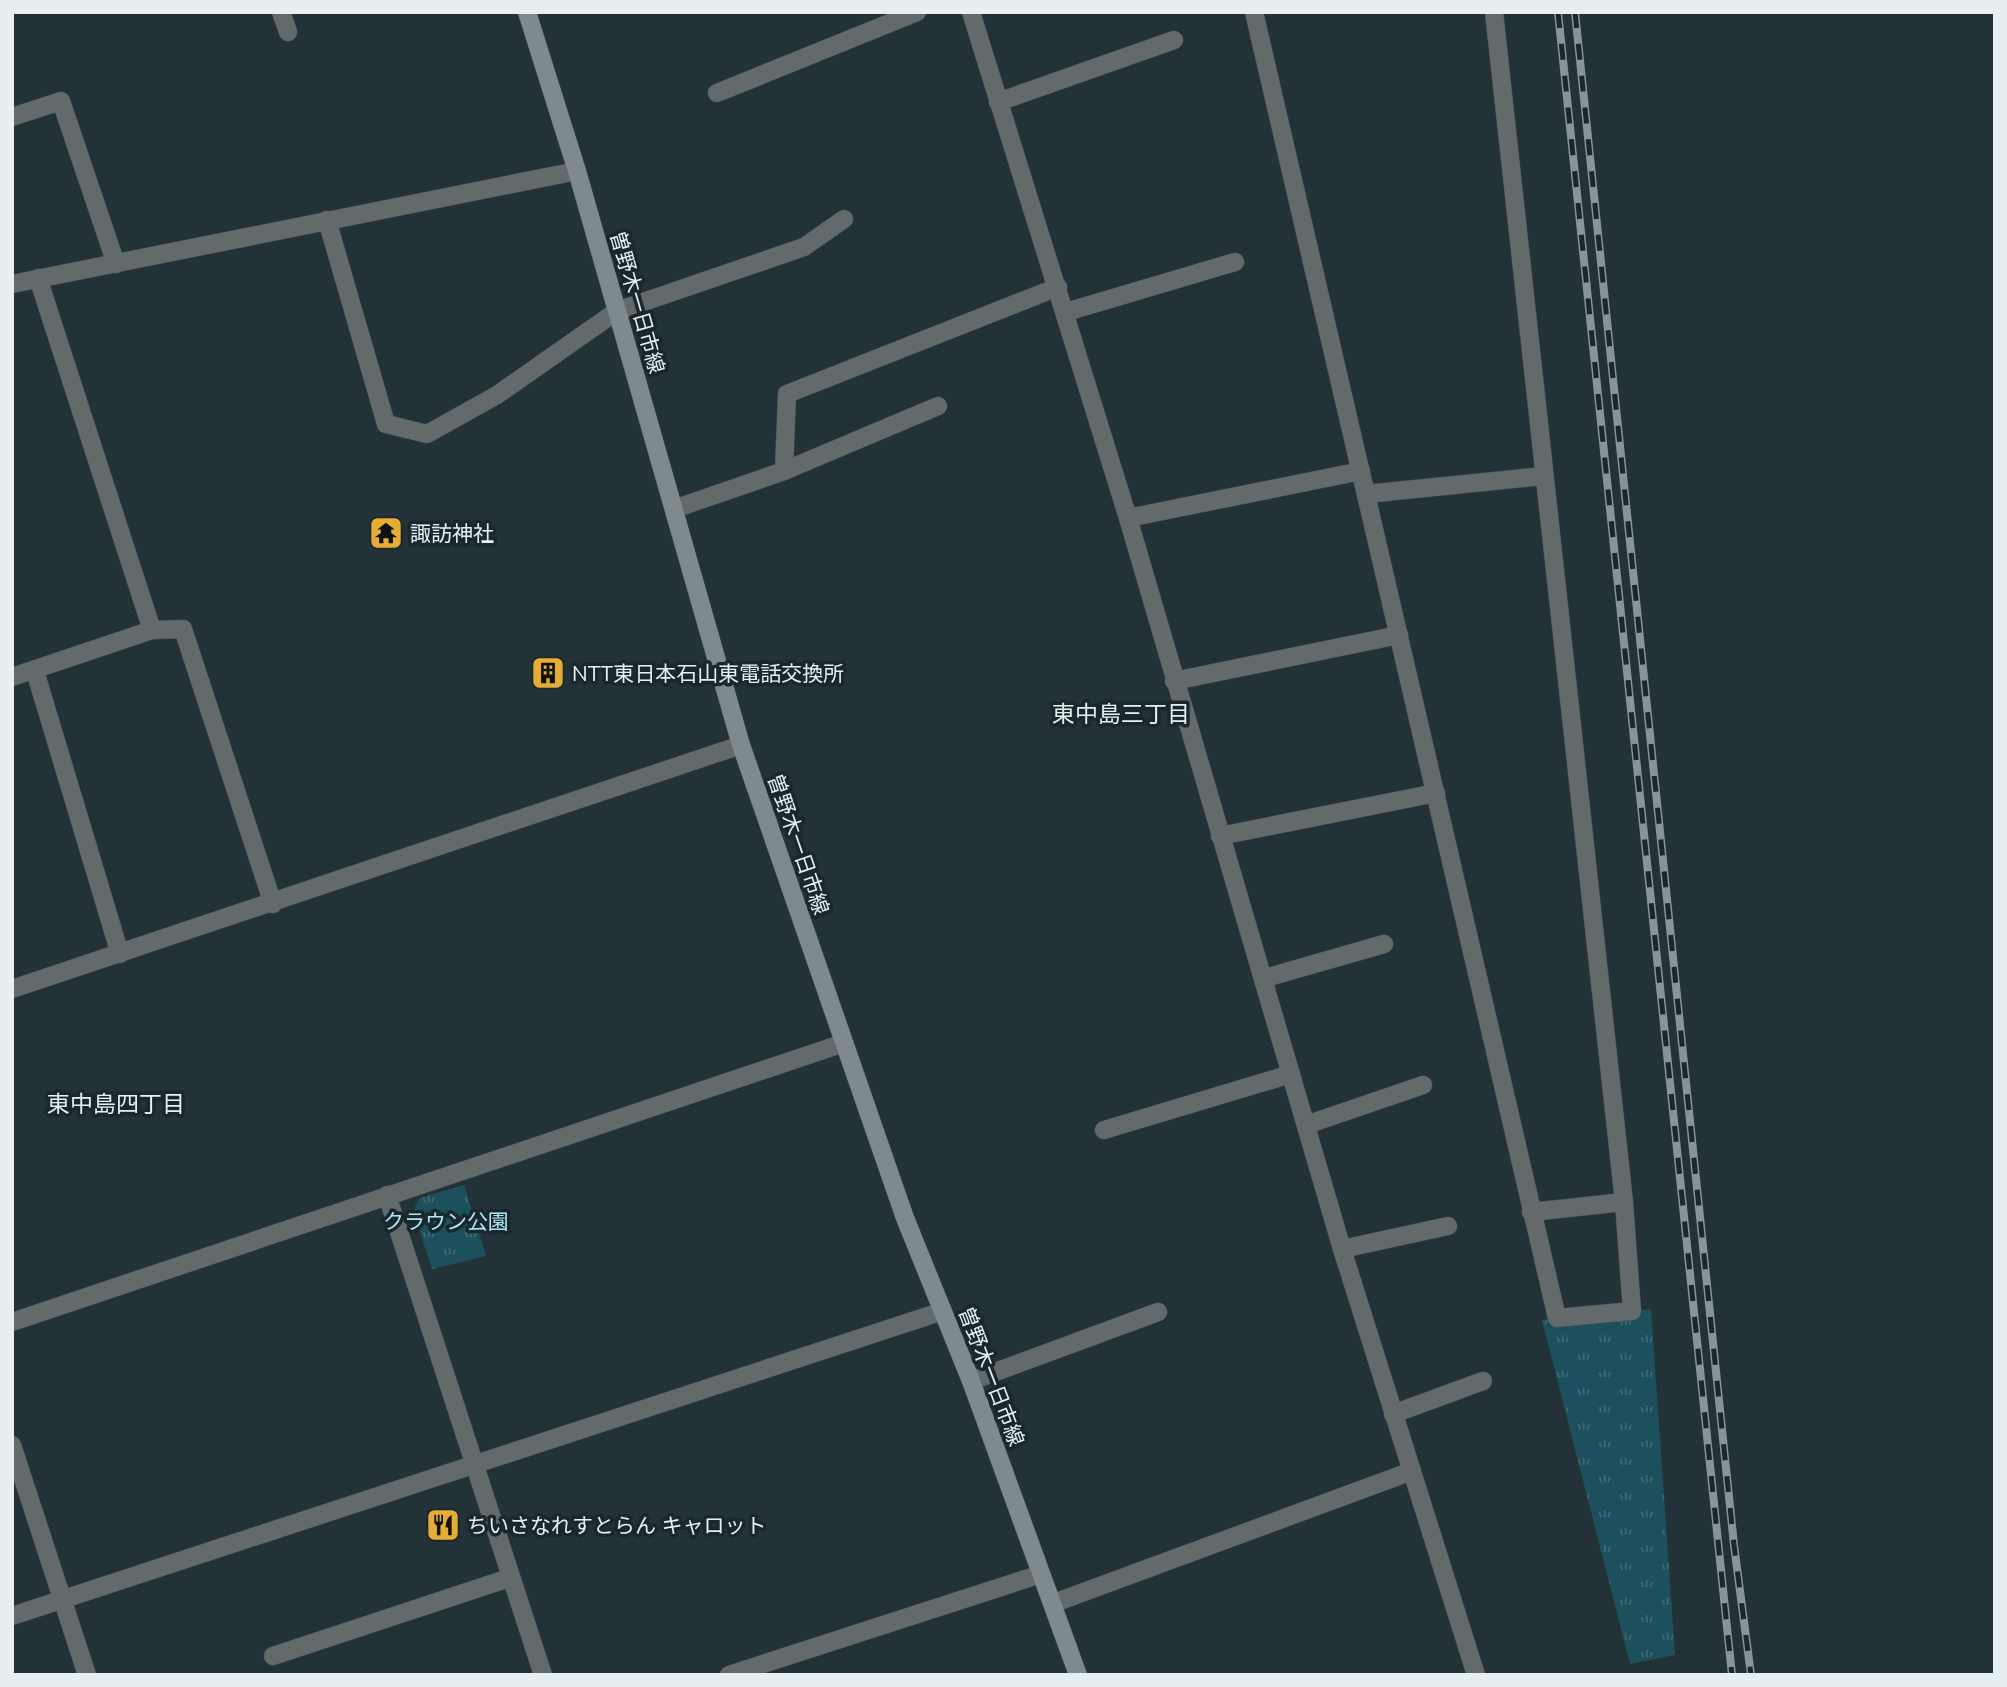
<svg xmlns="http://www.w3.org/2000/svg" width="2007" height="1687" font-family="Mulish,'Noto Sans JP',sans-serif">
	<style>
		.park { fill: url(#park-tufts) }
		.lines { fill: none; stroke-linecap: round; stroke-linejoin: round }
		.service-casing { stroke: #425055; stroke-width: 19 }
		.minor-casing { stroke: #425055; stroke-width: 19 }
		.secondary-casing { stroke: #425055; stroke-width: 19 }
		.service { stroke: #626a6c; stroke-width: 18 }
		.minor { stroke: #626a6c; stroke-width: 18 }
		.secondary { stroke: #7e8a8d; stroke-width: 18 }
		.rail-casing { stroke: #889497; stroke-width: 8 }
		.rail { stroke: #1a282c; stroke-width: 5; stroke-dasharray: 16; stroke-linecap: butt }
		.labels { text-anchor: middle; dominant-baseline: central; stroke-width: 7; stroke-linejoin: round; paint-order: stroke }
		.street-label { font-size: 21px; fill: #e6eff1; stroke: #1a282c }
		.poi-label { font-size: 21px; fill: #e6eff1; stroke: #1a282c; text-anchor: start }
		.park-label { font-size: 21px; fill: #ace5f4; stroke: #1a282c }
		.neighbourhood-label { font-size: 23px; fill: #e6eff1; stroke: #1a282c }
	</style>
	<defs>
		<pattern id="park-tufts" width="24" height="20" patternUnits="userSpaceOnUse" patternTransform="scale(1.75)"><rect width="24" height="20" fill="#1d505d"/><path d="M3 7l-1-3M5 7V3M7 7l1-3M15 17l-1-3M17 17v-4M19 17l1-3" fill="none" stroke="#3e6a75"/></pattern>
	</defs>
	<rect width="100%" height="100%" fill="#233237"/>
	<g class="park">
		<polygon points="464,1185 486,1256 432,1269 413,1211 420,1198"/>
		<polygon points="1651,1309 1675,1655 1630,1664 1542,1320"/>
	</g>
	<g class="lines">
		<defs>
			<polyline id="service" points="281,12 288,32"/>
			<g id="minor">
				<polyline points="971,12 1128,518 1342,1249 1476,1675"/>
				<polyline points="1254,12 1557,1318 1632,1311 1624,1202 1494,12"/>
				<polyline points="717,93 917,12"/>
				<polyline points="998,102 1174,40"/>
				<polyline points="12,117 61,101 116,264"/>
				<polyline points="327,220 386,424 427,434 497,395 617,311 804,247 844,219"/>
				<polyline points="38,278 152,630 183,629 273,904"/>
				<polyline points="12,284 577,171"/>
				<polyline points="1066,312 1235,262"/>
				<polyline points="784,471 787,394 1058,287"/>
				<polyline points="1366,494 1543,476"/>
				<polyline points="674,509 784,471 938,406"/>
				<polyline points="1128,518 1361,471"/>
				<polyline points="35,671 120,954"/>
				<polyline points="12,677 152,630"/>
				<polyline points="1174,681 1399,635"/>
				<polyline points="1220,836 1436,793"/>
				<polyline points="1265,978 1384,944"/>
				<polyline points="12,989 741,745"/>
				<polyline points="1306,1125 1423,1085"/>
				<polyline points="1104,1130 1291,1074"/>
				<polyline points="387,1195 543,1675"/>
				<polyline points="1531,1212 1624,1202"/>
				<polyline points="1342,1249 1448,1226"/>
				<polyline points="12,1322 844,1043"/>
				<polyline points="971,1381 1158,1312"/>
				<polyline points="1393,1414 1483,1381"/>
				<polyline points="12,1445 87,1675"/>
				<polyline points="1054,1603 1412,1471"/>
				<polyline points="12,1616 943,1311"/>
				<polyline points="273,1656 509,1578"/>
				<polyline points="729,1675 1041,1574"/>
			</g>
			<polyline id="secondary" points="527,12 577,171 741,745 905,1218 971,1381 1078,1675"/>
		</defs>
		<use href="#service" class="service-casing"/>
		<use href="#minor" class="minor-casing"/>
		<use href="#secondary" class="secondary-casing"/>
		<use href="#service" class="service"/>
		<use href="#minor" class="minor"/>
		<use href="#secondary" class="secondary"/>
		<defs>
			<g id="rail">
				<polyline points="1558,12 1732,1675"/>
				<polyline points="1575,12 1734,1545 1751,1675"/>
			</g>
		</defs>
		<use href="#rail" class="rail-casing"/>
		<use href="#rail" class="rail"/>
	</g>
	<defs>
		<symbol id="temple-square" viewBox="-11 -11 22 22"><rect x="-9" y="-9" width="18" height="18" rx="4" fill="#e5ad35" stroke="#1a282c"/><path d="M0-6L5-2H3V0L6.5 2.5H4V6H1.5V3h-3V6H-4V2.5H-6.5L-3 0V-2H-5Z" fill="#111"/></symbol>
		<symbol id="building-square" viewBox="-11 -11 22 22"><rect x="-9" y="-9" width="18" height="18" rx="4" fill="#e5ad35" stroke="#1a282c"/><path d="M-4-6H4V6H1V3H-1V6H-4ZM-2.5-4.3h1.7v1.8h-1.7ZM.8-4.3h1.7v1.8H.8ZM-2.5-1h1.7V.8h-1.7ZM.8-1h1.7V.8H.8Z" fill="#111"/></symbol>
		<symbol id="restaurant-square" viewBox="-11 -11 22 22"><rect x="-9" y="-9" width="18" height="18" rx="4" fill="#e5ad35" stroke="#1a282c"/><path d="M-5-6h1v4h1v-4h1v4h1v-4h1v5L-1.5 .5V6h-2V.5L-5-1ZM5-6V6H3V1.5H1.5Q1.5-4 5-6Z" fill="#111"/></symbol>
	</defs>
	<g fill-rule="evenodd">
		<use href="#temple-square" x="367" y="514" width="38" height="38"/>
		<use href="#building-square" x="529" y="654" width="38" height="38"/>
		<use href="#restaurant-square" x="424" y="1506" width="38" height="38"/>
	</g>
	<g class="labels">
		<g class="street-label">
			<text transform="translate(638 302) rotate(74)">曽野木一日市線</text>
			<text transform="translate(799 844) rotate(71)">曽野木一日市線</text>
			<text transform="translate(992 1376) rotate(69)">曽野木一日市線</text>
		</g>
		<g class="poi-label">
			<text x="410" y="533">諏訪神社</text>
			<text x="572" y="673">NTT東日本石山東電話交換所</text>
			<text x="467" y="1525">ちいさなれすとらん キャロット</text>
		</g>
		<g class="park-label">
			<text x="446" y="1221">クラウン公園</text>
		</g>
		<g class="neighbourhood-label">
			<text x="1121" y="713">東中島三丁目</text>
			<text x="116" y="1103">東中島四丁目</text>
		</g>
	</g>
	<rect width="2007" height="1687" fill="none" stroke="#e6eff1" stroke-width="28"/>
</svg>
